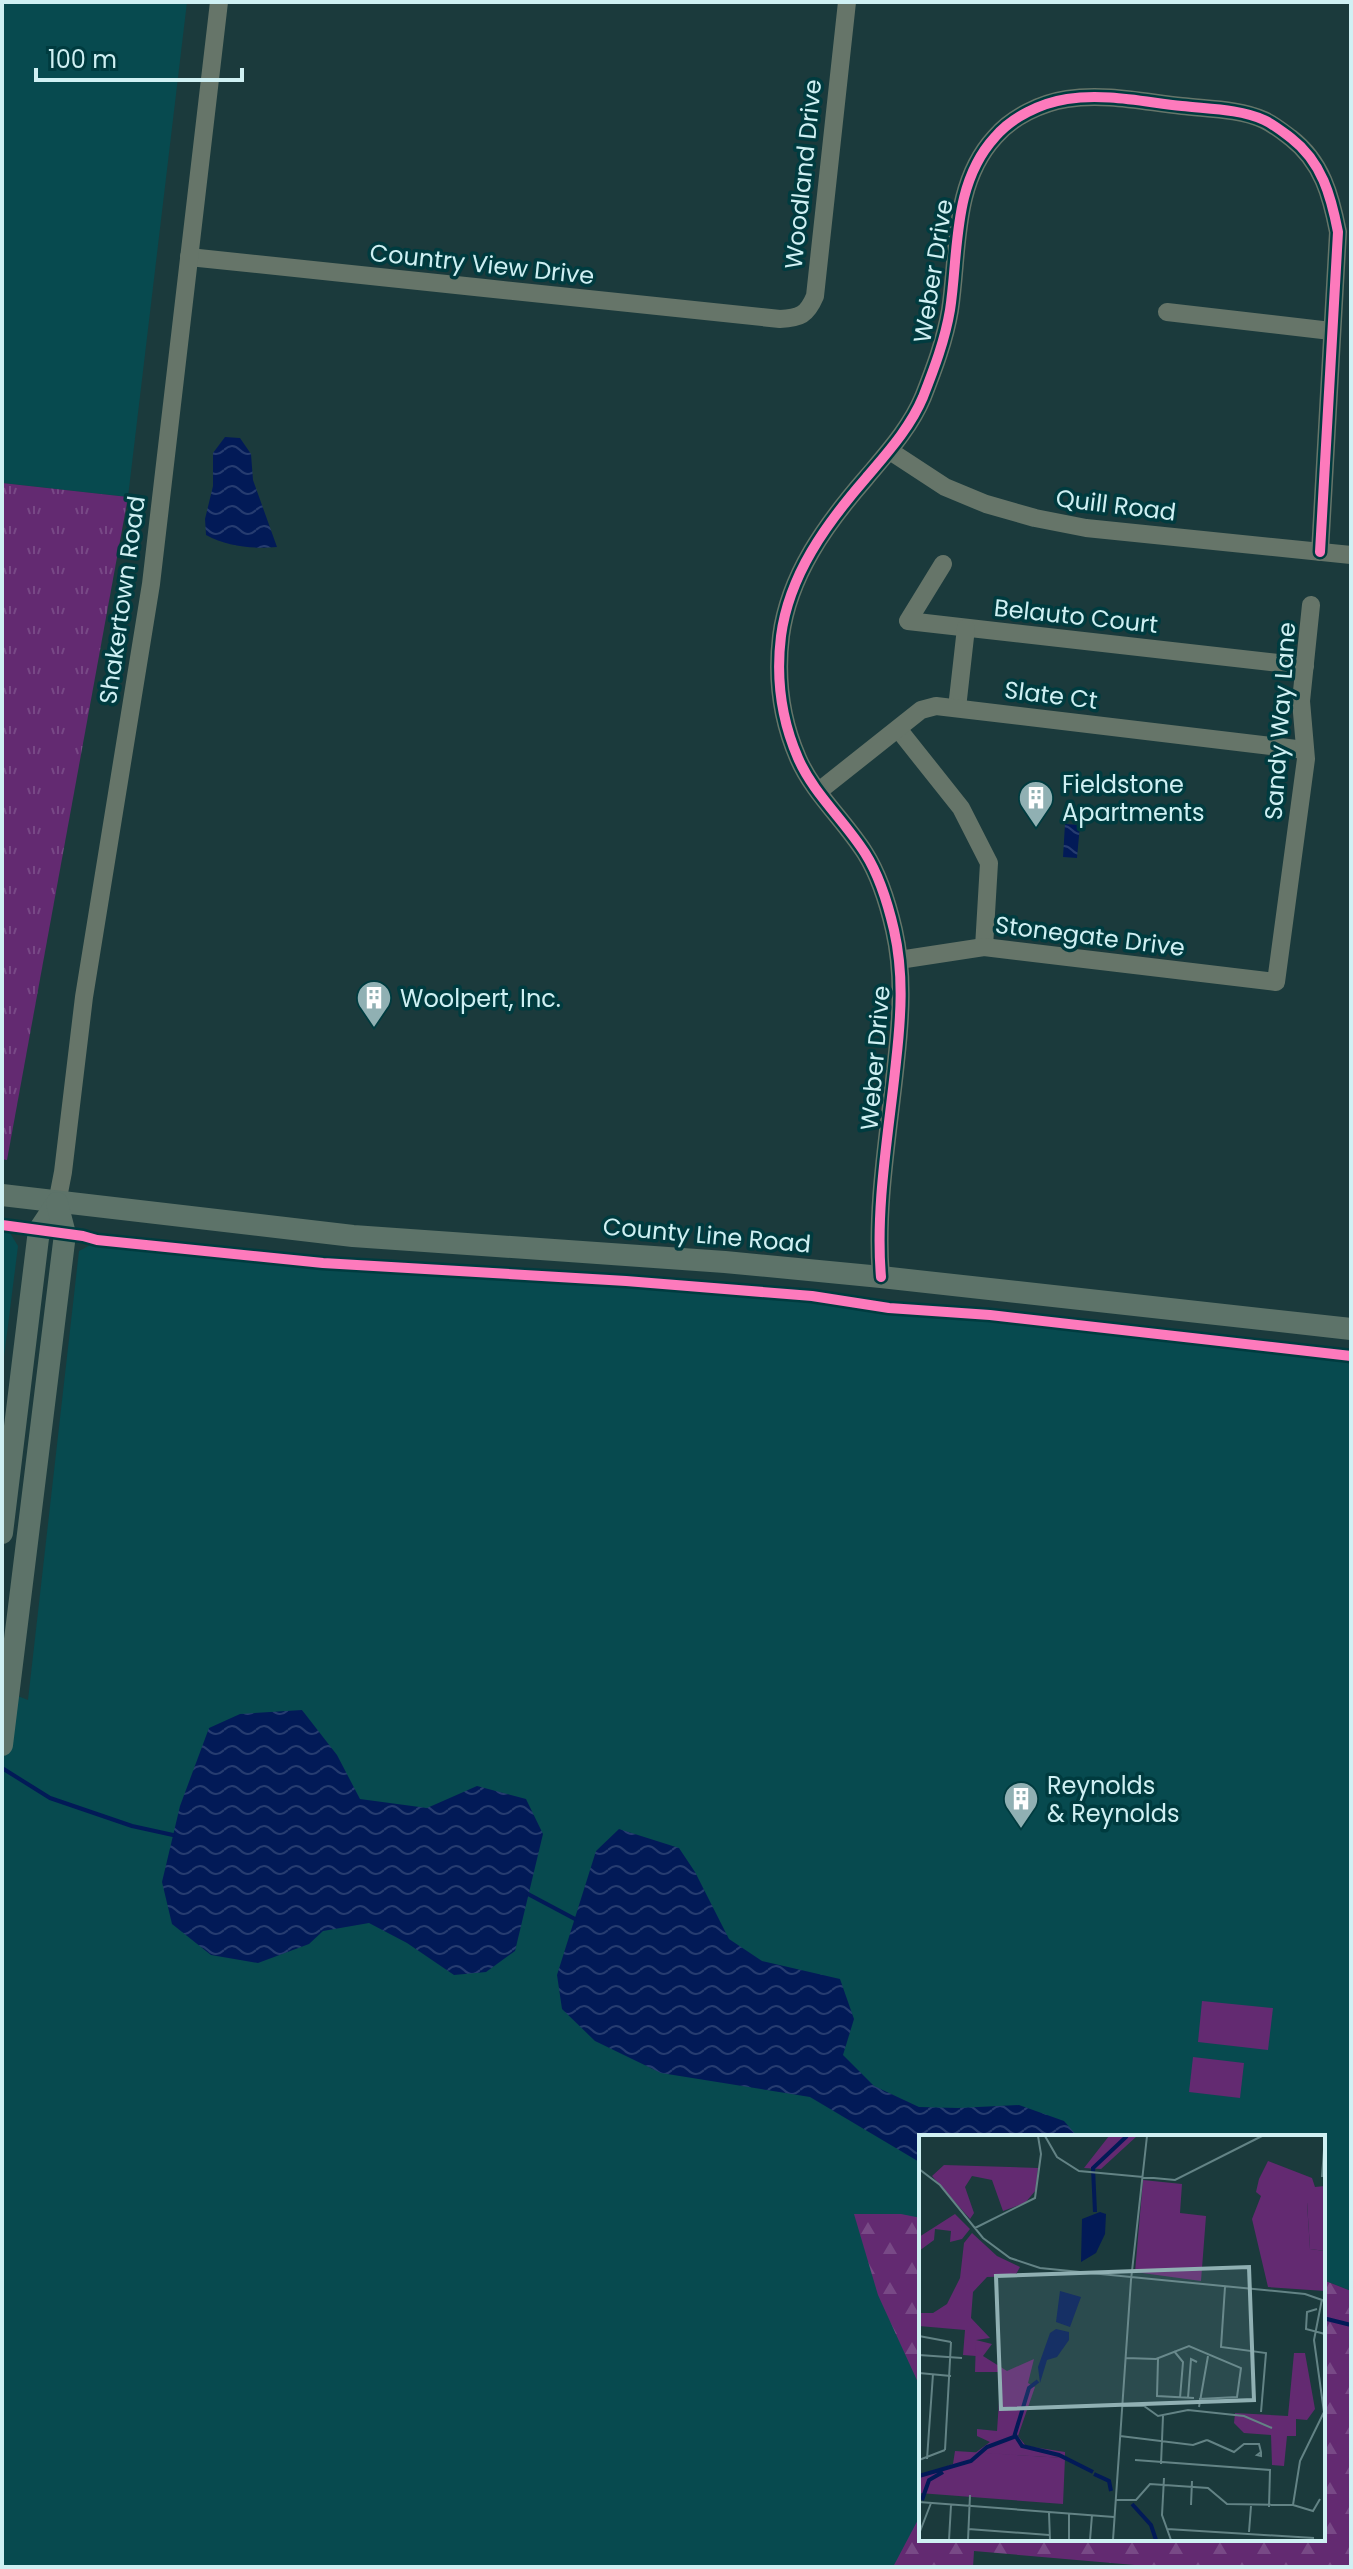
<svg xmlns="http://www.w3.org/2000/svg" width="1353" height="2569" font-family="Poppins,sans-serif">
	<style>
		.built { fill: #074a4f }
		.grass { fill: url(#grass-tufts) }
		.forest { fill: url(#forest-firs) }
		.green { fill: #632a71 }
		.water { fill: url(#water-waves) }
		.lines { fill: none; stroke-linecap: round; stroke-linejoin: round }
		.stream { stroke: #021a57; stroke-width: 4 }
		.minor { stroke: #667569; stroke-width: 18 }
		.major { stroke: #5d7369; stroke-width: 22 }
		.cycleway-casing { stroke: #003b3f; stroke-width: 15 }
		.cycleway { stroke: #fd7abc; stroke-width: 10 }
		.labels { text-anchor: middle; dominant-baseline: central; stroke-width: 7; stroke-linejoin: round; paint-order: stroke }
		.street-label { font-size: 24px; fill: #cff0f3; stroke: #003b3f }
		.poi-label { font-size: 24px; fill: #cff0f3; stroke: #003b3f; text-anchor: start }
		.inset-river { fill: none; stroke: #021a57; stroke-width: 4 }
		.inset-road { fill: none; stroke: #638385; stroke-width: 2 }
		.view { fill: #90b0b3; fill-opacity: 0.15; stroke: #90b0b3; stroke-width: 4 }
		.inset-edge { fill: none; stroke: #cff0f3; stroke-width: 4 }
	</style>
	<defs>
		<pattern id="grass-tufts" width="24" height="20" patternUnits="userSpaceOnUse" patternTransform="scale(2)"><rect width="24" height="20" fill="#632a71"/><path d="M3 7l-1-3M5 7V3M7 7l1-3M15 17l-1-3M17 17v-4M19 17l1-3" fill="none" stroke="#784986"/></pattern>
		<pattern id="forest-firs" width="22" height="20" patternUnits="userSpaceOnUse" patternTransform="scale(2)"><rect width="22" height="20" fill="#632a71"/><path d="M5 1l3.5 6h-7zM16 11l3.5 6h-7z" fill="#784986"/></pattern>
		<pattern id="water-waves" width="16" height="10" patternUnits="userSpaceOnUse" patternTransform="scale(2)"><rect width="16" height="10" fill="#021a57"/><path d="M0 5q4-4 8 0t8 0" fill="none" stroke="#263c70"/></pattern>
	</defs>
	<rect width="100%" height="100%" fill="#1b3a3c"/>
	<g class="built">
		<polygon points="2,2 187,2 128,497 2,483"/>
		<polygon points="2,1232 10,1233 18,1246 2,1373"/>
		<polygon points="92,1244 342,1270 670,1287 845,1304 854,1308 925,1317 981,1317 1351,1359 1351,2291 1323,2280 1323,2137 921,2137 921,2539 938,2567 2,2567 2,1690 28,1700 79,1251"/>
	</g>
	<polygon class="grass" points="2,483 128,497 7,1160 2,1159"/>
	<g class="forest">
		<polygon points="854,2214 901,2214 921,2218 921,2389 878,2295"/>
		<polygon points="1323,2280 1351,2291 1351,2567 1158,2567 974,2551 973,2567 893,2567 921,2514 921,2539 1323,2539"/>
	</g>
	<g class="green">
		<polygon points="1202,2001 1273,2008 1268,2050 1198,2042"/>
		<polygon points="1193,2057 1244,2063 1240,2098 1189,2092"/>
	</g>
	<g class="water">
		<path d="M 225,437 L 240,438 L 251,454 L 253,480 L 277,547 C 253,549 228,547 206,535 L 205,519 L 213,486 L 213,453 Z"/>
		<polygon points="1065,824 1080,825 1077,858 1063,857"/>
		<polygon points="302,1710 337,1755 360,1799 427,1808 477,1786 526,1799 543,1834 515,1951 486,1972 454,1975 407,1943 369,1923 323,1931 309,1944 258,1963 211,1955 172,1924 162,1882 180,1806 209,1728 240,1714"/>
		<polygon points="619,1829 679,1848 695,1872 729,1939 762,1961 840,1979 854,2019 843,2055 874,2086 919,2107 958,2108 1019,2105 1064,2121 1078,2137 921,2137 921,2163 810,2097 661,2073 595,2041 562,2009 557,1975 596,1851"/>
	</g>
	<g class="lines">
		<g class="stream">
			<polyline points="2,1768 50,1798 132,1826 173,1835"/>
			<polyline points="528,1894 575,1919"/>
			<polyline points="1323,2318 1351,2325"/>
		</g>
		<g class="minor">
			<path d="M 189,257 C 386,277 583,299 780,319 C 800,318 807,315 815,296 L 847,2"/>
			<polyline points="1167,312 1331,331"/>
			<polyline points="890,451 945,487 986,504 1035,518 1086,528 1351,555"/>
			<polyline points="943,564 908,621 1305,666"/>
			<polyline points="957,708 966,628"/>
			<polyline points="899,730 961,808 989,863 984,947"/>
			<polyline points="819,791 921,710 936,706 1305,750"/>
			<polyline points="899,960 984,947 1276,982 1306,759 1301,701 1311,605"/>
			<polyline points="57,1203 63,1172 84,997 151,584 219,2"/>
			<path d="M 881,1277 C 875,1207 889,1131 896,1062 C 901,1017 904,974 894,930 C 888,904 879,875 865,853 C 844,820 813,793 798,758 C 781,719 776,677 781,636 C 789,575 826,524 866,478 C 887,453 910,428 923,397 C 934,369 945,340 950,310 C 959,251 952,184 995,137 C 1012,117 1041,103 1067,99 C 1105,93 1144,102 1182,106 C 1208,109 1240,109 1264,120 C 1273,124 1283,132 1291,138 C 1322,162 1331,196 1338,232 L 1320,552"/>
		</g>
		<g class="major">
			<polyline points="2,1195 353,1236 725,1262 881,1277 1351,1329"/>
			<polyline points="2,1533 39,1230 57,1203"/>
			<polyline points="2,1745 65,1234 57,1203"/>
		</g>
		<defs>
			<g id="cycleway">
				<polyline points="2,1225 83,1236 97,1240 323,1263 626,1281 812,1296 889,1308 990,1315 1351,1356"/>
				<path d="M 881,1277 C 875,1207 889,1131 896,1062 C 901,1017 904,974 894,930 C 888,904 879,875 865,853 C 844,820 813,793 798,758 C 781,719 776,677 781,636 C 789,575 826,524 866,478 C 887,453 910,428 923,397 C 934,369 945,340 950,310 C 959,251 952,184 995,137 C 1012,117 1041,103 1067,99 C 1105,93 1144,102 1182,106 C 1208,109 1240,109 1264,120 C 1273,124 1283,132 1291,138 C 1322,162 1331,196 1338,232 L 1320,552"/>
			</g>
		</defs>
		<use href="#cycleway" class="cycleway-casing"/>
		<use href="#cycleway" class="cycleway"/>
	</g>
	<defs>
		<symbol id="building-pin" viewBox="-11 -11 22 30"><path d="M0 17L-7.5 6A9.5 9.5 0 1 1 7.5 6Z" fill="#90b0b3" stroke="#003b3f"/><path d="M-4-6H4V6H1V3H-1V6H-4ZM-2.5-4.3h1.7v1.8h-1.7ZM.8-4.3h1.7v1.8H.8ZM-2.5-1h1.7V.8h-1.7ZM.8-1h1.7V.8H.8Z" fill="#fff"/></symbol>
	</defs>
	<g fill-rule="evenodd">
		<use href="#building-pin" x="1016" y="778" width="40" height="54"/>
		<use href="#building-pin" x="354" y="978" width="40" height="54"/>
		<use href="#building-pin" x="1001" y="1779" width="40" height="54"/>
	</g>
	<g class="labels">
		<g class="street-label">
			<text transform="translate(803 174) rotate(-84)">Woodland Drive</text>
			<text transform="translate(482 264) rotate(6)">Country View Drive</text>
			<text transform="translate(933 271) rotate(-81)">Weber Drive</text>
			<text transform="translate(1116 505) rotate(7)">Quill Road</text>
			<text transform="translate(122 600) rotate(-82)">Shakertown Road</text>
			<text transform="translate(1076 616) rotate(6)">Belauto Court</text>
			<text transform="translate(1051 695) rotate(7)">Slate Ct</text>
			<text transform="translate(1280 721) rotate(-86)">Sandy Way Lane</text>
			<text transform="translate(1090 936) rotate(7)">Stonegate Drive</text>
			<text transform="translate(875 1058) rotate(-85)">Weber Drive</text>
			<text transform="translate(707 1235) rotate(5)">County Line Road</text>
		</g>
		<g class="poi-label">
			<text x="1062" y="784">Fieldstone<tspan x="1062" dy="28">Apartments</tspan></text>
			<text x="400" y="998">Woolpert, Inc.</text>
			<text x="1047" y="1785">Reynolds<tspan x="1047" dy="28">&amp; Reynolds</tspan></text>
		</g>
	</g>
	<g transform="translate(919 2135)">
		<rect width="406" height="406" fill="#1b3a3c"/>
		<path d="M 25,30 L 119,33 L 117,55 L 106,68 L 84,76 L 73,45 L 53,41 L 46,52 L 55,78 L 51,84 L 13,41 ZM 224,45 L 263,49 L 261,78 L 287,81 L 282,146 L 216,137 ZM 388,67 L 406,68 L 406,116 L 391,114 ZM 36,79 L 51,94 L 43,104 L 31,107 L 32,96 L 16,94 L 15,105 L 0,116 L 0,102 ZM 53,98 L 78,121 L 101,132 L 96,141 L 68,142 L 54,157 L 52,183 L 71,203 L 57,205 L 57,221 L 44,220 L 46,195 L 0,191 L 0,178 L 14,178 L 28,169 L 41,143 L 45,108 Z" fill="#632a71"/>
		<path d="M 190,1 L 218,1 L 182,34 L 165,33 ZM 349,26 L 393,43 L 396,52 L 406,51 L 406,68 L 388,68 L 391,114 L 406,116 L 406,156 L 349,152 L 333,84 L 342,61 L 337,57 L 340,44 ZM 57,205 L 73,209 L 64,221 L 88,236 L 115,224 L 109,248 L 116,252 L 99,301 L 107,311 L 146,317 L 146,323 L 56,318 L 71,307 L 58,301 L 58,294 L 78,296 L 82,237 L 56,237 ZM 375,218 L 386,218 L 396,274 L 388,285 L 377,284 L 377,301 L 368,301 L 365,331 L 353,330 L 352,300 L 325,298 L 315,288 L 316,278 L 369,281 Z" fill="#632a71"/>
		<path d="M 36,316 L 146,323 L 144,369 L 0,358 L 0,342 L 34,329 Z" fill="#632a71"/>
		<path d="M 181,77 L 187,79 L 186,99 L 177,118 L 162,127 L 163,84 ZM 141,156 L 162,162 L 151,192 L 137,187 ZM 137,194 L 150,197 L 150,205 L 138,222 L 128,225 L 121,248 L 119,232 L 131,198 Z" fill="#021a57"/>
		<path class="inset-river" d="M 176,77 L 174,33 L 208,1M 96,300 L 103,311 L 140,320 L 174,337M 175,339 L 190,346 L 192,356M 0,341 L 52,326 L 68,312 L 95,302 L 110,253 L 119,246M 3,365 L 10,345 L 24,337M 213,369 L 232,390 L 237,405"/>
		<path class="inset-road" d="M 126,1 L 138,22 L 160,36 L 256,45 L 343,1M 0,34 L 21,50 L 64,103 L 91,123 L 121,133 L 212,142M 403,42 L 406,1M 56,93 L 116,63 L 122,19 L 119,1M 212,142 L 386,159 L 406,166M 306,152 L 302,212 L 347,218 L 342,277M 398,174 L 388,177 L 387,194 L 406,199M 0,201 L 32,207M 255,216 L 264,227 L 261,263M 0,220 L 43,223M 207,223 L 237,224 L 270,211 L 322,233 L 318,262 L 280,264M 239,224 L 238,261 L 275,263M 0,238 L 32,241M 269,263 L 272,224 L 278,227M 204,271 L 225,271 L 239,281 L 269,275 L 325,281 L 353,293M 280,272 L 289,221M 201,301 L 274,310 L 288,305M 288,305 L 315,317 L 325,309 L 340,309 L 342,317 L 338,320 L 342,321 L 342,317M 26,315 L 32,207M 8,324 L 14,239M 0,325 L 26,315M 216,325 L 351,335 L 350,372M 242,329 L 244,281M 245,343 L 243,380 L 252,405M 196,365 L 217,365 L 231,349 L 289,353 L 308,369 L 374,370 L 381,326 L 405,277 L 395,205 L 403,164M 0,367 L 195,382M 272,370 L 273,346M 374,370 L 394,376 L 401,364M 130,378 L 131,405M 150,379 L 150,405M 49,394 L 130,400M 248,394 L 395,403M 330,397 L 332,371M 0,399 L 12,368M 30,405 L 32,370M 49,405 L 51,360M 171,405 L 173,380M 194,405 L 212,145 L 228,1"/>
		<path class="view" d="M 330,132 L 335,265 L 82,274 L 77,141 Z"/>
		<rect width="406" height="406" class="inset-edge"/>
	</g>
	<rect width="1353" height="2569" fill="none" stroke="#cff0f3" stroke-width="8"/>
	<path d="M36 68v12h206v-12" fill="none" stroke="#cff0f3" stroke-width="4"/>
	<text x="48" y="68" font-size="24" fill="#cff0f3" stroke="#003b3f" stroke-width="6" paint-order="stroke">100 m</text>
</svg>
